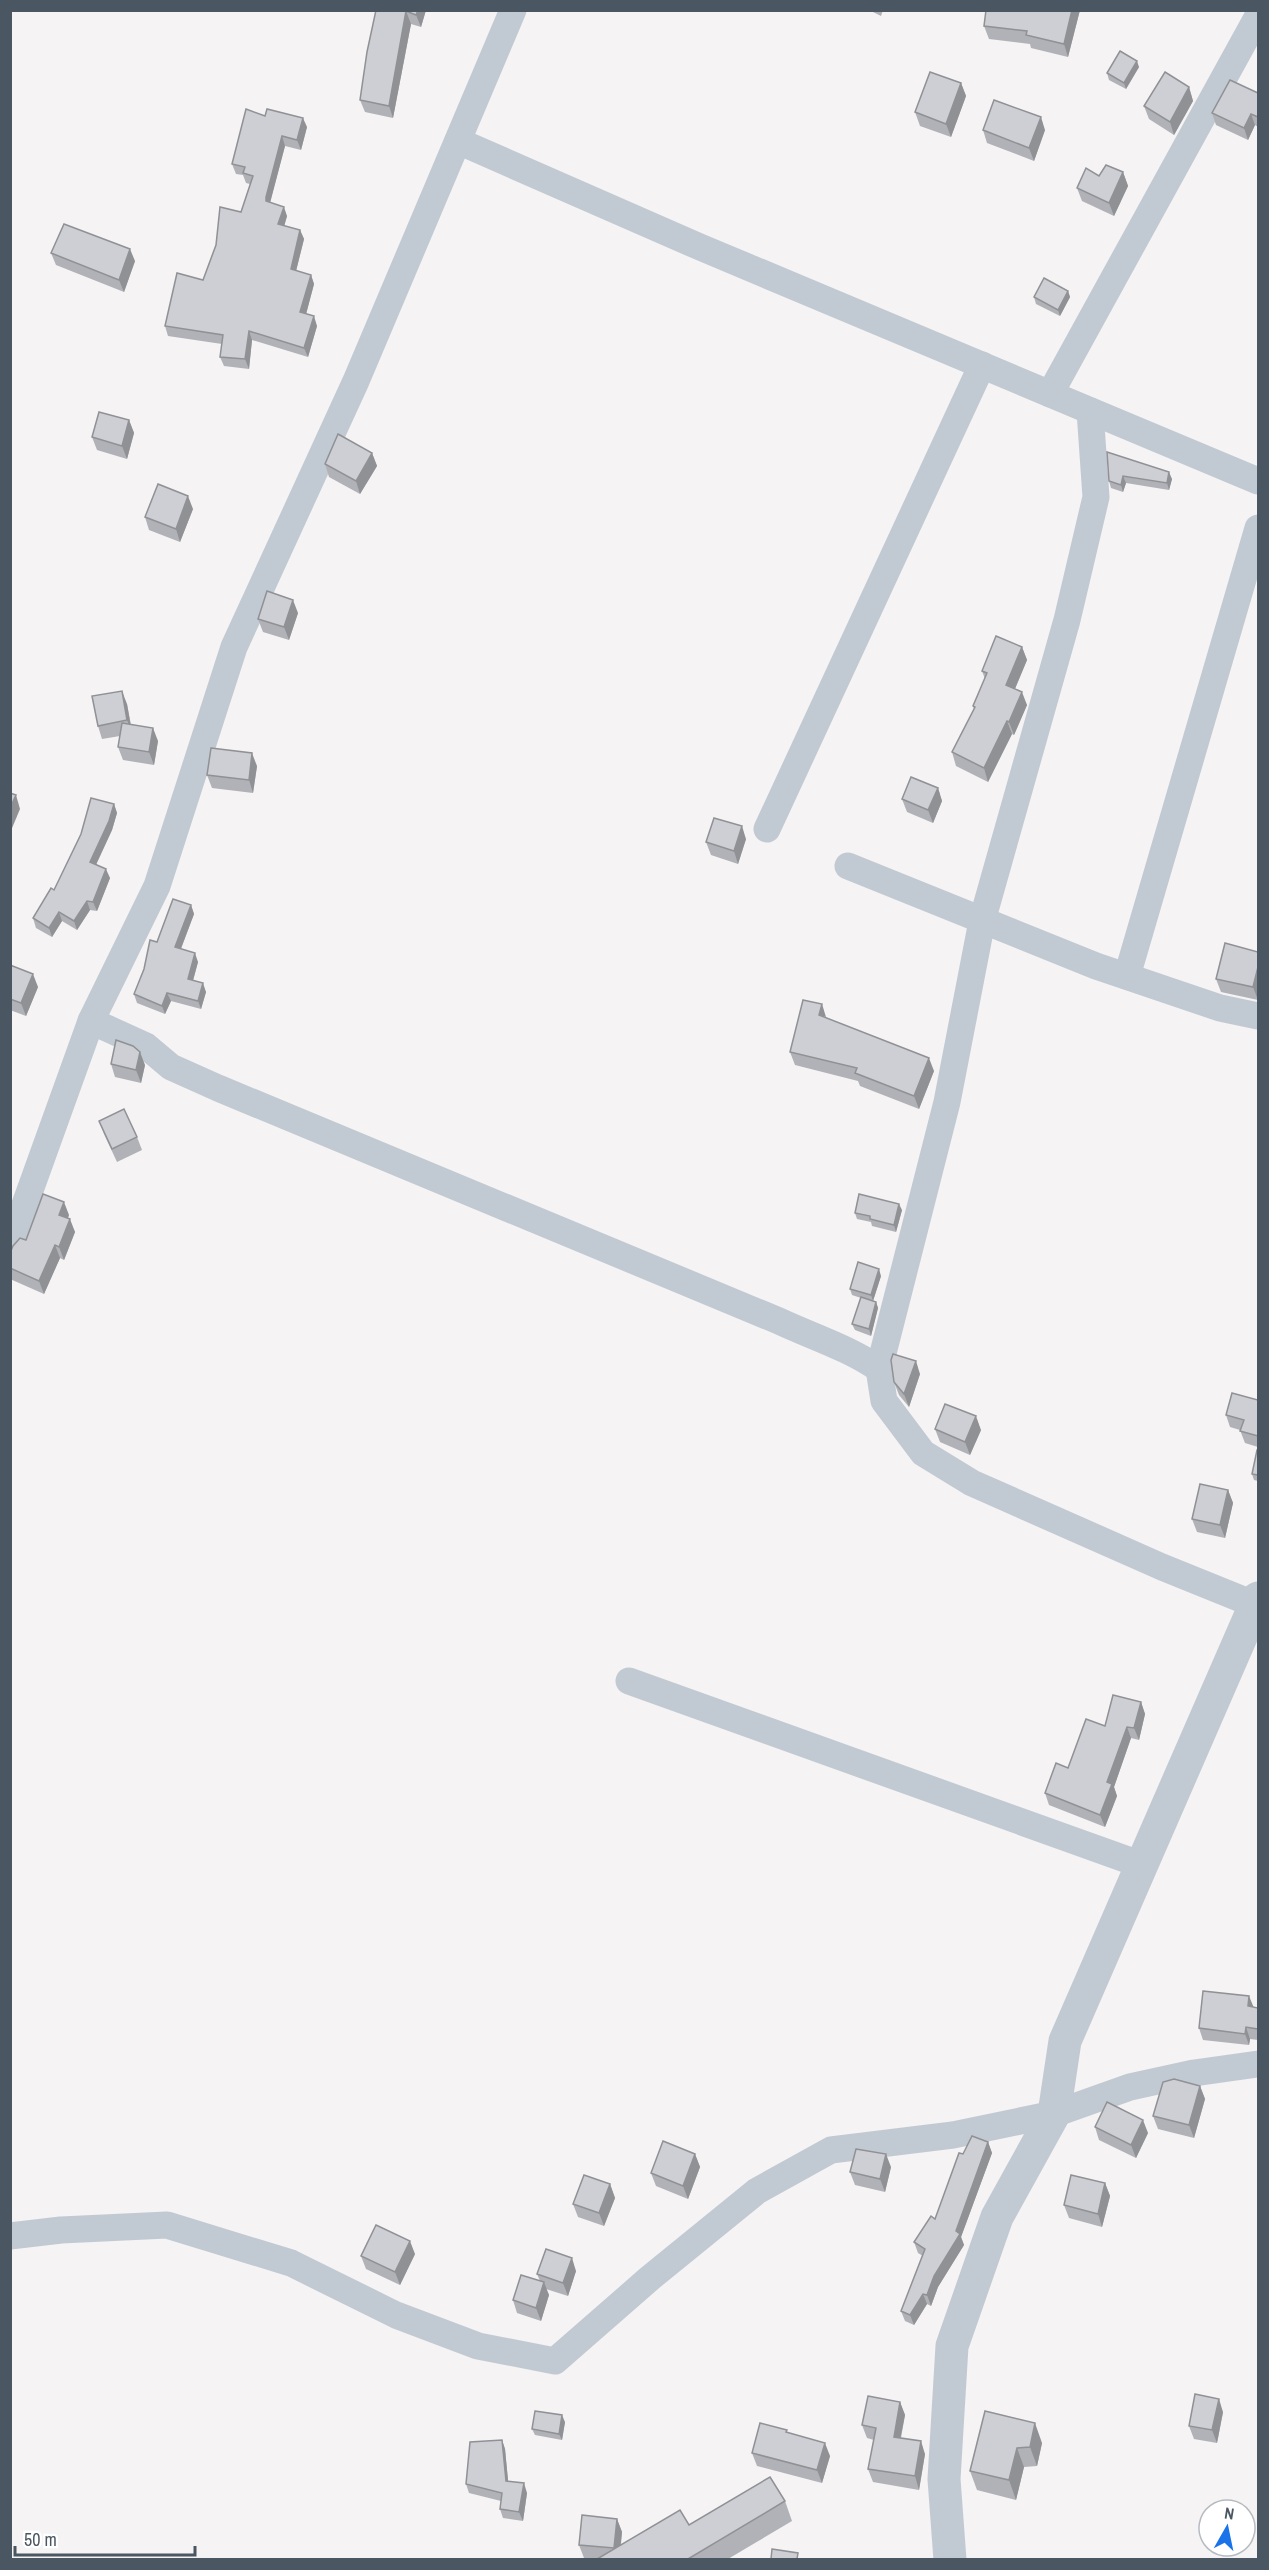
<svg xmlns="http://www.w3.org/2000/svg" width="1269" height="2570" font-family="'Archivo Narrow',sans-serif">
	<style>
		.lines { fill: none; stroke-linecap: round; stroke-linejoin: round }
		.minor { stroke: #c1cad2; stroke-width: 27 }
		.tertiary { stroke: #c1cad2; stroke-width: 33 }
		.wall { fill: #b0b2b7 }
		.shaded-wall { fill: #909195 }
		.building { fill: #cdcfd5; stroke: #909195; stroke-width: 1.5 }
	</style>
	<rect width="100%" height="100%" fill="#f5f3f3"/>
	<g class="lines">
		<g class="minor">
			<polyline points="458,141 700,247 1258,481"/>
			<polyline points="1050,394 1258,16"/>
			<polyline points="1090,411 1096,497 1067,620 982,921 947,1102 879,1369 884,1401 923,1453 972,1483 1162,1567 1256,1605"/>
			<polyline points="767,829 982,365"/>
			<polyline points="848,866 1096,966 1220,1008 1258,1016"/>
			<polyline points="1127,976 1258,528"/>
			<path d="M 91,1021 L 146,1046 L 171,1067 L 218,1088 L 779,1321 C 813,1337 849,1348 879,1369"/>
			<polyline points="10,1246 91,1021 157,886 234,647 356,381 513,10"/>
			<polyline points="629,1681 1142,1865"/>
			<polyline points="10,2236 61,2230 167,2225 291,2263 396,2315 478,2346 555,2361 650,2278 757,2191 831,2150 953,2135 1054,2114 1130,2087 1194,2073 1258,2064"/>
		</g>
		<polyline class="tertiary" points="950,2560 944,2479 952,2346 997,2217 1054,2114 1065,2041 1258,1598"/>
	</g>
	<g class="wall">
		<polygon points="376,10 426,10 421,27 411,24 393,118 365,112 360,100"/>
		<polygon points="869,10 883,10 881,16"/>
		<polygon points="986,10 1080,10 1068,57 1031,48 1030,44 989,39 984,26"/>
		<polygon points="1139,67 1126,89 1109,80 1107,73"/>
		<polygon points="961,83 966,96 951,137 920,126 915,112"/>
		<polygon points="1189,87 1193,101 1174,135 1149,119 1144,106"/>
		<polygon points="1258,93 1258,127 1255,125 1248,140 1216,125 1212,113"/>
		<polygon points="265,116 307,127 301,150 285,146 270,202 287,216 284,226 300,230 304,239 296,271 311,275 314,284 306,314 317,326 308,357 252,340 249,369 224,366 220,357 222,344 168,336 165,326 203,280 241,212 250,184 246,183 243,175 236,174 232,164"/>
		<polygon points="983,130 1045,130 1034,161 987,143"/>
		<polygon points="1123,172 1128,186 1114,216 1082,201 1077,188 1099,176"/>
		<polygon points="51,253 135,261 124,292 56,265"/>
		<polygon points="1068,291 1070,297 1060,316 1036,304 1034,297"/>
		<polygon points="129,420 134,433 127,459 97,450 92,437"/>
		<polygon points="1107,452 1172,479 1169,490 1126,483 1123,492 1111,488 1109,481"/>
		<polygon points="372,453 377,466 360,494 329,477 325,464"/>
		<polygon points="193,509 180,542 149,530 145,517"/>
		<polygon points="298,613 289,640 263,632 258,619"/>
		<polygon points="1022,647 1027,660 1015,689 1027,705 1014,735 1012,734 988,782 956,766 952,752 974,709 973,706 985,679 982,671"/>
		<polygon points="127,704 131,725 158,741 154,765 123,760 118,747 120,736 102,739 98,726"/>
		<polygon points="257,766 253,793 212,788 207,775"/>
		<polygon points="938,788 942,801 933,823 907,812 902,799"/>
		<polygon points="114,804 117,813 112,830 96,865 110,878 97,911 90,910 77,930 62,921 52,937 36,928 33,918 54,890"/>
		<polygon points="746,839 738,864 711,855 706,842"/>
		<polygon points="191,905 194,914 181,949 198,962 193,980 206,992 201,1009 171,1001 165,1014 137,1003 134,994 157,942"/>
		<polygon points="1258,952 1258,1000 1221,992 1216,979"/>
		<polygon points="10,965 38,987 26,1016 10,1010"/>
		<polygon points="826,1018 934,1071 919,1109 860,1086 858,1081 795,1065 790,1052"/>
		<polygon points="111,1064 145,1065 141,1083 115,1077"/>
		<polygon points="99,1121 137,1137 142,1150 117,1162 104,1134"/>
		<polygon points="902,1210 896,1232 872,1226 871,1222 857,1219 855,1213"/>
		<polygon points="69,1215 68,1218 75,1232 64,1260 60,1258 44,1294 10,1279 10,1253 26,1240"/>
		<polygon points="881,1276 873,1301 876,1302 878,1308 871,1336 855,1330 852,1324 861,1298 852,1295 850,1289"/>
		<polygon points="920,1374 909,1407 899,1395 894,1382"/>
		<polygon points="1258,1400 1258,1447 1245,1443 1240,1430 1230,1427 1226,1415"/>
		<polygon points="935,1429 981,1430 970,1455 940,1442"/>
		<polygon points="1258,1450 1258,1481 1254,1480 1252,1474"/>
		<polygon points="1228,1490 1233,1503 1225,1538 1197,1532 1192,1519"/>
		<polygon points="1141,1702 1145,1714 1139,1740 1131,1738 1114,1787 1117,1796 1105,1827 1049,1805 1045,1793 1105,1726"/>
		<polygon points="1253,2007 1258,2008 1258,2040 1250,2039 1249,2045 1203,2040 1199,2028"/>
		<polygon points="1200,2086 1205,2099 1194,2138 1158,2129 1153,2116"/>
		<polygon points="1095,2127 1148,2133 1136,2158 1099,2140"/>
		<polygon points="988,2142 992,2153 961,2237 964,2245 938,2287 931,2306 927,2304 914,2325 905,2321 901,2311 923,2256 918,2253 914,2242 935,2219 963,2154"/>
		<polygon points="695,2154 700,2167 688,2199 656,2186 651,2173"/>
		<polygon points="891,2167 885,2192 855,2185 850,2172"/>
		<polygon points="1105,2183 1110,2196 1102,2227 1069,2218 1064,2205"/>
		<polygon points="610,2184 615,2198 604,2226 578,2217 573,2204"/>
		<polygon points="415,2254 400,2285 366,2269 361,2256"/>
		<polygon points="576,2271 568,2296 546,2289 549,2295 541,2321 517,2313 513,2300 540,2281 537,2274"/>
		<polygon points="900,2402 905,2415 901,2438 925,2454 919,2490 873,2482 868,2469 874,2440 867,2438 862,2425"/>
		<polygon points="985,2411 1042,2443 1037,2466 1024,2467 1016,2500 977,2490 970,2471"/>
		<polygon points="1223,2412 1217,2443 1194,2439 1189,2426"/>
		<polygon points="565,2422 562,2440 535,2435 532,2429"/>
		<polygon points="788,2433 830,2456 822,2483 757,2466 752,2453"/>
		<polygon points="502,2440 505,2449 508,2481 527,2493 523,2521 503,2518 500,2509 501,2501 469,2493 466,2484"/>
		<polygon points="785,2501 792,2521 728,2559 597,2559 598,2559 584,2558 579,2545 617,2519 622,2532 621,2545 689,2525"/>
	</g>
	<g class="shaded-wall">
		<polygon points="418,10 426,10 421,27 416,15"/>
		<polygon points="1072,10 1080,10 1068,57 1064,44"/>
		<polygon points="406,11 411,24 393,118 389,106"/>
		<polygon points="1137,61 1139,67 1126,89 1124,83"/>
		<polygon points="961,83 966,96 951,137 946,124"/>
		<polygon points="1189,87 1193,101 1174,135 1170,122"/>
		<polygon points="1251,114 1255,125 1248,140 1244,128"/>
		<polygon points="1041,117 1045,130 1034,161 1029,148"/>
		<polygon points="303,118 307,127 301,150 297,140"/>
		<polygon points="282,136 285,146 269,207 266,201 266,197"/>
		<polygon points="1123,172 1128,186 1114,216 1109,203"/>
		<polygon points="284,207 287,216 282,234 278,224"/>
		<polygon points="300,230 304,239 294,279 291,269"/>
		<polygon points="130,249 135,261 124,292 119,280"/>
		<polygon points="311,275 314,284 304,322 300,312"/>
		<polygon points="1068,291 1070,297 1060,316 1058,310"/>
		<polygon points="314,316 317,326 308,357 304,348"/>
		<polygon points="249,331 252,340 249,369 245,359"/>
		<polygon points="129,420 134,433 127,459 122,446"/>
		<polygon points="372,453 377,466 360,494 356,481"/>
		<polygon points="1169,472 1172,479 1169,490 1167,483"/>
		<polygon points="1123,476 1126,483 1123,492 1121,485"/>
		<polygon points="188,496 193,509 180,542 176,529"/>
		<polygon points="293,600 298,613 289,640 284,627"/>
		<polygon points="1022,647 1027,660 1011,698 1006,685"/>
		<polygon points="122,691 127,704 132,733 127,720"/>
		<polygon points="1022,692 1027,705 1014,735 1009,722"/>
		<polygon points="1007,721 1012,734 988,782 984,768"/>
		<polygon points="153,728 158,741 154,765 149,752"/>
		<polygon points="252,753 257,766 253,793 249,780"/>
		<polygon points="938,788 942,801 933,823 928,810"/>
		<polygon points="16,795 20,809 10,833 10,808"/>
		<polygon points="114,804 117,813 112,830 93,871 90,862"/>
		<polygon points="742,826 746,839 738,864 734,851"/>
		<polygon points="106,869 110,878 97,911 93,902"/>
		<polygon points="87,901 90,910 77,930 74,921"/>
		<polygon points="191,905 194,914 178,956 175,947"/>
		<polygon points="59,912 62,921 52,937 49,928"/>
		<polygon points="195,953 198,962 191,988 188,979"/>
		<polygon points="1258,967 1258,1000 1253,987"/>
		<polygon points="33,974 38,987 26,1016 21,1003"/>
		<polygon points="203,983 206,992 201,1009 198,1001"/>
		<polygon points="167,993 171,1001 165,1014 162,1006"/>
		<polygon points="822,1004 826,1017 819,1015"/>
		<polygon points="140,1052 145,1065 141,1083 136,1070"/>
		<polygon points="929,1058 934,1071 919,1109 914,1096"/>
		<polygon points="64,1202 69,1215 64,1228 59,1215"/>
		<polygon points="899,1204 902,1210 896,1232 894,1225"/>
		<polygon points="70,1219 75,1232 64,1260 59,1247"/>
		<polygon points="55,1245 60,1258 44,1294 39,1281"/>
		<polygon points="879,1269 881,1276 873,1301 871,1295"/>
		<polygon points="876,1302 878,1308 871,1336 869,1329"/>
		<polygon points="916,1361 920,1374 909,1407 904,1394"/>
		<polygon points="976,1416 981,1430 970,1455 965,1442"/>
		<polygon points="1228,1490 1233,1503 1225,1538 1220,1525"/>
		<polygon points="1141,1702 1145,1714 1139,1740 1134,1728"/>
		<polygon points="1127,1727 1131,1738 1114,1787 1117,1796 1105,1827 1100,1815 1107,1782"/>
		<polygon points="1249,1996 1254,2008 1248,2006"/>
		<polygon points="1246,2027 1250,2039 1249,2045 1245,2034"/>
		<polygon points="1200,2086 1205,2099 1194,2138 1189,2125"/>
		<polygon points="1143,2120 1148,2133 1136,2158 1131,2145"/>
		<polygon points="988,2142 992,2153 961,2237 964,2245 938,2287 931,2306 927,2295 934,2276 956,2231"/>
		<polygon points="695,2154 700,2167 688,2199 683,2186"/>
		<polygon points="886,2154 891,2167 885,2192 880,2179"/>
		<polygon points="1105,2183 1110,2196 1102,2227 1098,2214"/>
		<polygon points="610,2184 615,2198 604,2226 599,2213"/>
		<polygon points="410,2241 415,2254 400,2285 395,2272"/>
		<polygon points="572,2258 576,2271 568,2296 563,2283"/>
		<polygon points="544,2282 549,2295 541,2321 536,2308"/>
		<polygon points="923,2294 927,2304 914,2325 910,2315"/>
		<polygon points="1219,2399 1223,2412 1217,2443 1212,2430"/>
		<polygon points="900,2402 905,2415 898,2450 894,2437"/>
		<polygon points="562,2415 565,2422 562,2440 559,2434"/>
		<polygon points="1035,2423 1042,2443 1037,2466 1030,2447"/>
		<polygon points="502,2440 505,2449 509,2490 506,2481"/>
		<polygon points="921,2441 925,2454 919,2490 915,2476"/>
		<polygon points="825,2443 830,2456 822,2483 817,2470"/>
		<polygon points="1017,2448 1024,2467 1016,2500 1009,2480"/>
		<polygon points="524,2483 527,2493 523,2521 519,2512"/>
		<polygon points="617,2519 622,2532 619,2559 614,2548"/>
	</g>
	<g class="building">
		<polygon points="376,10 418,10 416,15 406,11 389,106 360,100 367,52"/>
		<polygon points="986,10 1072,10 1064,44 1026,35 1027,31 984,26"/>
		<polygon points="1120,51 1137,61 1124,83 1107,73"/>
		<polygon points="930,72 961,83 946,124 915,112"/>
		<polygon points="1165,72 1189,87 1170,122 1144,106"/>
		<polygon points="1230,80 1258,93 1258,117 1251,114 1244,128 1212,113"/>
		<polygon points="994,100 1041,117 1029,148 983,130"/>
		<polygon points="246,109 265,116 267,109 303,118 297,140 282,136 266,197 266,201 284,207 278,224 300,230 291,269 311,275 300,312 314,316 304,348 249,331 245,359 220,357 223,335 165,326 177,273 203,280 216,245 220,207 241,212 253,176 243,173 245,167 232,164"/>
		<polygon points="1106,165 1123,172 1109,203 1077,188 1086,168 1099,176"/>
		<polygon points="64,224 130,249 119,280 51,253"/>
		<polygon points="1044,278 1068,291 1058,310 1034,297"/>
		<polygon points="99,412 129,420 122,446 92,437"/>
		<polygon points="338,434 372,453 356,481 325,464"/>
		<polygon points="1107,452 1169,472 1167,483 1123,476 1121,485 1109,481"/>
		<polygon points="158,484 188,496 176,529 145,517"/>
		<polygon points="267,591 293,600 284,627 258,619"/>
		<polygon points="996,636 1022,647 1006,685 1022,692 1009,722 1007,721 984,768 952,752 975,707 973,706 987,673 982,671"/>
		<polygon points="122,691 127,720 98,726 92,696"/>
		<polygon points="122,723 153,728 149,752 118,747"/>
		<polygon points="211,748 252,753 249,780 207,775"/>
		<polygon points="911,777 938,788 928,810 902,799"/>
		<polygon points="10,793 16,795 10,808"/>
		<polygon points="91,798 114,804 109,821 90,862 106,869 93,902 87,901 74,921 59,912 49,928 33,918 51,888 54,890 81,834"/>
		<polygon points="714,818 742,826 734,851 706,842"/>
		<polygon points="173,899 191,905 175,947 195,953 188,979 203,983 198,1001 167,993 162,1006 134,994 144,969 150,940 157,942"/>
		<polygon points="1225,943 1258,952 1258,967 1253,987 1216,979"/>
		<polygon points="10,965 33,974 21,1003 10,999"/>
		<polygon points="803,1000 822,1004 819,1015 929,1058 914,1096 855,1073 857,1068 790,1052"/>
		<polygon points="116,1040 133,1046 140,1052 136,1070 111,1064"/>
		<polygon points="124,1109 137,1137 112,1149 99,1121"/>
		<polygon points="43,1194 64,1202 59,1215 70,1219 59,1247 55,1245 39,1281 10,1268 10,1253 13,1246 20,1238 26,1240"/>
		<polygon points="859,1194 899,1204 894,1225 870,1219 870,1216 855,1213"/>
		<polygon points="858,1262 879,1269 871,1295 850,1289"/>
		<polygon points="861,1297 876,1302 869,1329 852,1324"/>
		<polygon points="893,1354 916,1361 904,1394 894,1382 891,1360"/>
		<polygon points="1232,1393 1258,1400 1258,1436 1240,1431 1244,1420 1226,1415"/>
		<polygon points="945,1404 976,1416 965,1442 935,1429"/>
		<polygon points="1257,1450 1258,1450 1258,1475 1252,1474"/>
		<polygon points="1200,1484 1228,1490 1220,1525 1192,1519"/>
		<polygon points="1113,1695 1141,1702 1134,1728 1127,1727 1107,1782 1112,1784 1100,1815 1045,1793 1056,1763 1068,1768 1086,1719 1105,1726"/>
		<polygon points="1203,1991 1249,1996 1248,2006 1258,2008 1258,2029 1246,2027 1245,2034 1199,2028"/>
		<polygon points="1174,2079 1200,2086 1189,2125 1153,2116 1163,2082"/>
		<polygon points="1107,2102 1143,2120 1131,2145 1095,2127"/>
		<polygon points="972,2136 988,2142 956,2231 960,2234 934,2276 927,2295 923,2294 910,2315 901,2311 925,2249 914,2242 931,2216 935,2219 959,2153 963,2154"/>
		<polygon points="663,2141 695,2154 683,2186 651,2173"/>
		<polygon points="856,2149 886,2154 880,2179 850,2172"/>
		<polygon points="584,2175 610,2184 599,2213 573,2204"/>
		<polygon points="1071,2175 1105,2183 1098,2214 1064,2205"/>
		<polygon points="376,2225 410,2241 395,2272 361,2256"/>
		<polygon points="546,2249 572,2258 563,2283 537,2274"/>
		<polygon points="521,2275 544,2282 536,2308 513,2300"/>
		<polygon points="1195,2394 1219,2399 1212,2430 1189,2426"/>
		<polygon points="868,2396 900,2402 894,2437 921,2441 915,2476 868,2469 876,2428 862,2425"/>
		<polygon points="535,2411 562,2415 559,2434 532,2429"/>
		<polygon points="985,2411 1035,2423 1030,2447 1017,2448 1009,2480 970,2471"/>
		<polygon points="760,2423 787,2430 786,2432 825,2443 817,2470 752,2453"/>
		<polygon points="502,2440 506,2481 524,2483 519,2512 500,2509 502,2493 466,2484 470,2442"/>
		<polygon points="770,2477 785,2501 688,2559 597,2559 680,2510 689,2525"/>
		<polygon points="582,2515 617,2519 614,2548 579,2545"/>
		<polygon points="772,2549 798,2553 797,2559 771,2559"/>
	</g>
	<rect width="1269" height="2570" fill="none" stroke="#4a5661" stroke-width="24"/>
	<g transform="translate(1227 2528) rotate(9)"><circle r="28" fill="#ffffff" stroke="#b7bbc0" stroke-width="1.5"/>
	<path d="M0-4.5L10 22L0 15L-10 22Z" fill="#1a73e8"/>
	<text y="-9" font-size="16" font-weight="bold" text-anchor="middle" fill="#4a5661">N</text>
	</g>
	<path d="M15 2546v9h180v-9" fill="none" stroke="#4a5661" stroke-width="3"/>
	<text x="24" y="2546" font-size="18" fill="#4a5661" stroke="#ffffff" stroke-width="4.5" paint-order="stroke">50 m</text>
</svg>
